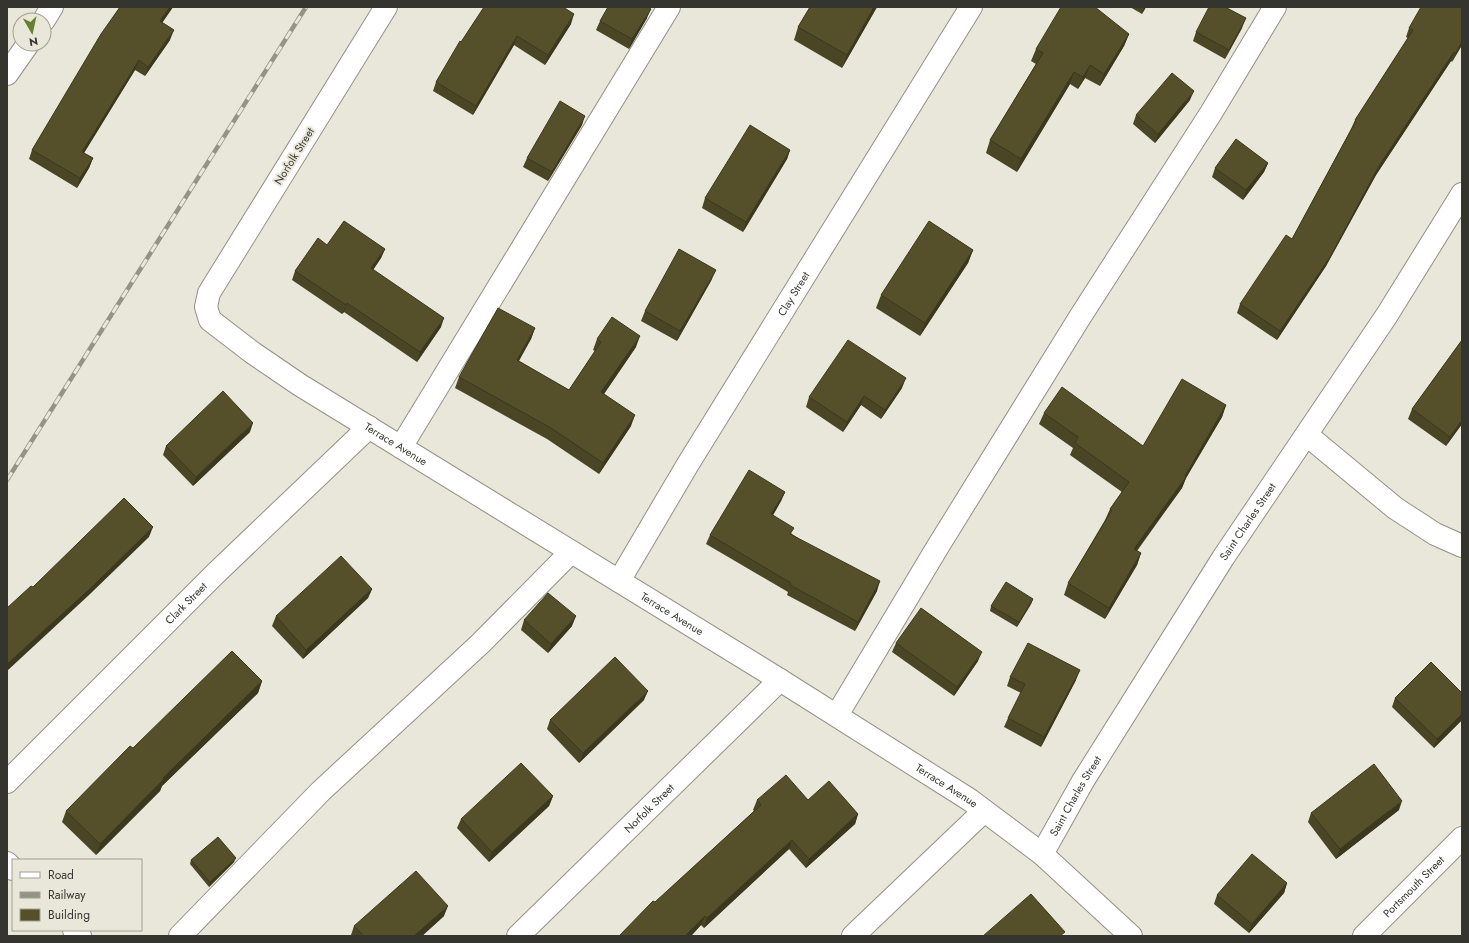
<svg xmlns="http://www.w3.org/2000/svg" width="1469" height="943" font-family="Jost,sans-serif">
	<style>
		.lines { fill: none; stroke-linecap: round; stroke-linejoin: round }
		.minor-casing { stroke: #939185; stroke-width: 24 }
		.minor { stroke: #fff; stroke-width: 22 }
		.rail-casing { stroke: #949388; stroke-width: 4.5 }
		.rail { stroke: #e9e7d9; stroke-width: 3; stroke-dasharray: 9; stroke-linecap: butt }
		.wall { fill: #4a4524 }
		.shaded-wall { fill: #3c381d }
		.building { fill: #56502a; stroke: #3c381d }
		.labels { text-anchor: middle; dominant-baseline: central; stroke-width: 4; stroke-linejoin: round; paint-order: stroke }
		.street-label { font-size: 11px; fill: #35352f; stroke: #e9e7d9 }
	</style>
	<rect width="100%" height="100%" fill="#e9e7d9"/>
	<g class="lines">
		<defs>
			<g id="minor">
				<path id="s1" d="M 386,7 L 209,293 L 206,307 L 210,320 L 253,353 L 300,385 L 780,680 L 970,800 L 1042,854 L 1131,936"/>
				<polyline points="44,20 52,7"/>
				<polyline points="7,74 28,44"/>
				<polyline points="1307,435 1395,508 1435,534 1462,546"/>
				<polyline points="401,447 669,7"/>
				<path id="s2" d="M 619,581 L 688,464 L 971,7"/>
				<polyline points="837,715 937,548 1080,317 1211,113 1275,7"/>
				<path id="s3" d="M 7,782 L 215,574 L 369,427"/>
				<path id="s4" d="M 1042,854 L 1083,781 L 1223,558 L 1387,315 L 1462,194"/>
				<polyline points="7,863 13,869"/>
				<polyline points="74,930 80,936"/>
				<polyline points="180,936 321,791 481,643 571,552"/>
				<path id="s5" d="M 518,936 L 780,680"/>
				<polyline points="853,936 984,811"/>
				<path id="s6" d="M 1364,936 L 1462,838"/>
			</g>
		</defs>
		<use href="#minor" class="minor-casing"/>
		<use href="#minor" class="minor"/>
		<defs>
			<polyline id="rail" points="7,480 306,7"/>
		</defs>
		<use href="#rail" class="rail-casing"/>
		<use href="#rail" class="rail"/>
	</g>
	<g class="wall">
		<polygon points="120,7 173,7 162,23 170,40 145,76 135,70 84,153 93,158 89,168 77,188 29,159 32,150"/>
		<polygon points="810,7 877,7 842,68 794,40 798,27"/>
		<polygon points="1130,7 1146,7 1142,14"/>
		<polygon points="647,18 629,49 596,30 600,21"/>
		<polygon points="571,24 545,65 514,45 473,115 433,91 436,82 461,42"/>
		<polygon points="1242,28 1225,59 1193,41 1196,32"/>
		<polygon points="1409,28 1462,45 1452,62 1451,61 1376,175 1326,266 1277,340 1237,313 1240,304 1292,239 1351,129 1355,120 1408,38 1406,37"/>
		<polygon points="1129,34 1124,46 1100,86 1085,78 1078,89 1070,84 1017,172 986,153 990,140 1036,64 1031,61 1036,49"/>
		<polygon points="1190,100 1155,143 1133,124 1136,115"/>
		<polygon points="582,125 548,181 523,167 527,158"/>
		<polygon points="790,150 787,159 743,232 702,208 705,198"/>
		<polygon points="1268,163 1264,172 1243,200 1212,177 1215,168"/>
		<polygon points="327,245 385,249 381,258 373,270 441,327 417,362 344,312 342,314 292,280 295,271"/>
		<polygon points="973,250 968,263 920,336 876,308 881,295"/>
		<polygon points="712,279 677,341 641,321 645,311"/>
		<polygon points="535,328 531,339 518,361 569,390 595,351 593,350 597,339 636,347 604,394 631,426 599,474 547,439 455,388 459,377"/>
		<polygon points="1462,340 1462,424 1446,446 1408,419 1412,409"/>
		<polygon points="902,388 881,419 861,405 843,432 806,407 809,397"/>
		<polygon points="1226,405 1222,417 1186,478 1182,488 1137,551 1141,553 1137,565 1105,619 1064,595 1068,583 1105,520 1110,509 1122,492 1070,455 1073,448 1039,424 1044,413 1143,446"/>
		<polygon points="250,432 193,486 163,455 166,446"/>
		<polygon points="785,492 781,501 773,515 792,534 877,591 855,631 787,595 788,592 706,544 710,535"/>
		<polygon points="372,589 368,598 303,659 272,626 276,616"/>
		<polygon points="1033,599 1031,604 1017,627 990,611 991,606"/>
		<polygon points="524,620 572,626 548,653 521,630"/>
		<polygon points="896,643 978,661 954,696 892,652"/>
		<polygon points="1010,677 1076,680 1041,747 1004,727 1008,718 1021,693 1007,686"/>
		<polygon points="262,681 258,693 162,786 160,791 96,855 62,822 66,811 133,748"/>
		<polygon points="1462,693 1462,720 1434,748 1392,707 1395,698"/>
		<polygon points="644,700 579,763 547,729 550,720"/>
		<polygon points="553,796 549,806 489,862 457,828 461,819"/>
		<polygon points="757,800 808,800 858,814 855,824 806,868 789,849 704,928 701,925 691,936 619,936 754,811 753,810"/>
		<polygon points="1399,810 1336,859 1308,822 1311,813"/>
		<polygon points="191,860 234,862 209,887 190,864"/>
		<polygon points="1287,883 1284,893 1249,933 1214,904 1217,895"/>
		<polygon points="444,916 422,936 352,936 351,935 354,926"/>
	</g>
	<g class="shaded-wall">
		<polygon points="170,7 173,7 157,30 160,21"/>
		<polygon points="874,7 877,7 842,68 847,55"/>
		<polygon points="1144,7 1146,7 1142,14"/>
		<polygon points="651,9 647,18 629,49 632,39"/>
		<polygon points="574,14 571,24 545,65 548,55"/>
		<polygon points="1246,18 1242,28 1225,59 1229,50"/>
		<polygon points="174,30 170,40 145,76 148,67"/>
		<polygon points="1129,34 1124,46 1100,86 1104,74"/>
		<polygon points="517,36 514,45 473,115 476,106"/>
		<polygon points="1462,41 1462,45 1452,62 1456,53"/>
		<polygon points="1454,52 1451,61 1376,175 1326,266 1277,340 1280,331 1379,166"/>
		<polygon points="139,60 135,70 79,161 82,152"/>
		<polygon points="1090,65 1085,78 1078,89 1083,77"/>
		<polygon points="1074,72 1070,84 1017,172 1021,159"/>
		<polygon points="1194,91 1190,100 1155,143 1158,134"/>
		<polygon points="585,116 582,125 548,181 552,172"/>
		<polygon points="790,150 787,159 743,232 746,222"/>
		<polygon points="93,158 89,168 77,188 80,178"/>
		<polygon points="1268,163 1264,172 1243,200 1246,190"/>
		<polygon points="385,249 381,258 368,277 371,268"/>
		<polygon points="973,250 968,263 920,336 925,323"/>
		<polygon points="716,270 712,279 677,341 680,331"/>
		<polygon points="347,303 344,312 342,314 346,305"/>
		<polygon points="444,318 441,327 417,362 420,352"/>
		<polygon points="535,328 531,339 513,372 517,360"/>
		<polygon points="640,336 636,347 597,404 601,392"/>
		<polygon points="906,378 902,388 881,419 885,410"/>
		<polygon points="864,396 861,405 843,432 847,422"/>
		<polygon points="1226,405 1222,417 1186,478 1182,488 1129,560 1134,549 1185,476"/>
		<polygon points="635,415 631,426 599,474 603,463"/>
		<polygon points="1462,420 1462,424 1446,446 1450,437"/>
		<polygon points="253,423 250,432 193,486 196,477"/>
		<polygon points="785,492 781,501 768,524 771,514"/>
		<polygon points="153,527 149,537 89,595 7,671 7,664"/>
		<polygon points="1141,553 1137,565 1105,619 1109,608"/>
		<polygon points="880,581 877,591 855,631 858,622"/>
		<polygon points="372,589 368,598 303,659 306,650"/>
		<polygon points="1033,599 1031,604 1017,627 1019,622"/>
		<polygon points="576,616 572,626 548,653 551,644"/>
		<polygon points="982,652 978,661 954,696 957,687"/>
		<polygon points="1080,670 1076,680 1041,747 1044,737"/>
		<polygon points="262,681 258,693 162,786 160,791 96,855 100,844 163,778"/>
		<polygon points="648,691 644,700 579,763 583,753"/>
		<polygon points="1462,714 1462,720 1434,748 1437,739"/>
		<polygon points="553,796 549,806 489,862 492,852"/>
		<polygon points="1402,801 1399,810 1336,859 1340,849"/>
		<polygon points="858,814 855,824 806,868 809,859"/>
		<polygon points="792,840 789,849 704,928 707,918"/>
		<polygon points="236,858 234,862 209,887 210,882"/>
		<polygon points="1287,883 1284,893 1249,933 1252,924"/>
		<polygon points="448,906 444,916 422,936 414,936"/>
		<polygon points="705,916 701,925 691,936 685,936"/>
	</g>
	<g class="building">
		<polygon points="120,7 170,7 160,21 174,30 148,67 139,60 82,152 93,158 80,178 32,150 101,34"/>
		<polygon points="484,7 563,7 574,14 548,55 517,36 476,106 436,82 460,41 461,42"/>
		<polygon points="608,7 648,7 651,9 632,39 600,21"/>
		<polygon points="810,7 874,7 847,55 798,27"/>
		<polygon points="1061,7 1095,7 1129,34 1104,74 1090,65 1083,77 1074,72 1021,159 990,140 1043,53 1036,49"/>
		<polygon points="1209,7 1225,7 1246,18 1229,50 1196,32"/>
		<polygon points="1421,7 1462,7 1462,41 1456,53 1454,52 1379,166 1330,257 1280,331 1240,304 1286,235 1292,239 1356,121 1355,120 1413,30 1409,28"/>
		<polygon points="1172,73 1194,91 1158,134 1136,115"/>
		<polygon points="560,101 585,116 552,172 527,158"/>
		<polygon points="750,125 790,150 746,222 705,198"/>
		<polygon points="1236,139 1268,163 1246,190 1215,168"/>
		<polygon points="344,221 385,249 371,268 444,318 420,352 347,303 346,305 295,271 318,238 327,245"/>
		<polygon points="929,221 973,250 925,323 881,295"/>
		<polygon points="679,249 716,270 680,331 645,311"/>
		<polygon points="498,308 535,328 517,360 569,390 601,342 597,339 612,317 640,336 601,392 635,415 603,463 551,428 459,377"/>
		<polygon points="848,340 906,378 885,410 864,396 847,422 809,397"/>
		<polygon points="1462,340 1462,420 1450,437 1412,409"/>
		<polygon points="1182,379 1226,405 1185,476 1186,477 1134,549 1141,553 1109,608 1068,583 1112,510 1110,509 1129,482 1075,443 1078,437 1044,413 1062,387 1143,446"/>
		<polygon points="223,391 253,423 196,477 166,446"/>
		<polygon points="749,470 785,492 771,514 794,528 790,534 880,581 858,622 790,585 791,583 710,535"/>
		<polygon points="124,498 153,527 93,586 7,664 7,608 31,586 33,587"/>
		<polygon points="341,556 372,589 306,650 276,616"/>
		<polygon points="1006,582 1033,599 1019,622 991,606"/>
		<polygon points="548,593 576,616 551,644 524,620"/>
		<polygon points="921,608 982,652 957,687 896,643"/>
		<polygon points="1028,643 1080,670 1044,737 1008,718 1025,684 1010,677"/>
		<polygon points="232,651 262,681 163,778 164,779 100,844 66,811 130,746 133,748"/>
		<polygon points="615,657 648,691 583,753 550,720"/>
		<polygon points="1431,662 1462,693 1462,714 1437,739 1395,698"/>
		<polygon points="521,763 553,796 492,852 461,819"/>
		<polygon points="1374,764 1402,801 1340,849 1311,813"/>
		<polygon points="786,775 808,800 829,781 858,814 809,859 792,840 707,918 705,916 685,936 619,936 653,901 655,902 761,805 757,800"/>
		<polygon points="218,837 236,858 210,882 191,860"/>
		<polygon points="1252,854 1287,883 1252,924 1217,895"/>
		<polygon points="416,871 448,906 414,936 364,936 354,926"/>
		<polygon points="1031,894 1065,932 1060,936 983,936"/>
	</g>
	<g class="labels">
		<g class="street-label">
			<text transform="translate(294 156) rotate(-58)">Norfolk Street</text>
			<text stroke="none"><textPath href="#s2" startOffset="336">Clay Street</textPath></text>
			<text stroke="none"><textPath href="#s1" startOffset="588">Terrace Avenue</textPath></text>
			<text stroke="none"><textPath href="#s4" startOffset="391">Saint Charles Street</textPath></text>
			<text stroke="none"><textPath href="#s3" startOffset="253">Clark Street</textPath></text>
			<text stroke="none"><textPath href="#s1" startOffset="912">Terrace Avenue</textPath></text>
			<text stroke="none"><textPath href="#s1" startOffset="1236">Terrace Avenue</textPath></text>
			<text stroke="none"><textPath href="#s4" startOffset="67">Saint Charles Street</textPath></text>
			<text stroke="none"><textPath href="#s5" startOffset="183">Norfolk Street</textPath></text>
			<text stroke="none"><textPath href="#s6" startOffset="70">Portsmouth Street</textPath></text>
		</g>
	</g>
	<rect width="1469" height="943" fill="none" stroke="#35352f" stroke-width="16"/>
	<rect x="12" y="859" width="130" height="72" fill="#e9e7d9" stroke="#a1a095"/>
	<rect x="20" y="872" width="20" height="6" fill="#ffffff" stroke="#a1a095"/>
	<text x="48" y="879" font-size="12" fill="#35352f">Road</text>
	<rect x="20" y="892" width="20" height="6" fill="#949388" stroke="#a1a095"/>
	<text x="48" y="899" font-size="12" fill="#35352f">Railway</text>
	<rect x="20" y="909" width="20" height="12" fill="#56502a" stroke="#a1a095"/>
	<text x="48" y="919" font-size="12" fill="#35352f">Building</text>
	<g transform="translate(32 32) rotate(171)"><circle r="19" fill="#e9e7d9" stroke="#a1a095"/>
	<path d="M0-3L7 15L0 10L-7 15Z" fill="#668033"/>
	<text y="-6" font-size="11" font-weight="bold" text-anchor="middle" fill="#35352f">N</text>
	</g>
</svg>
